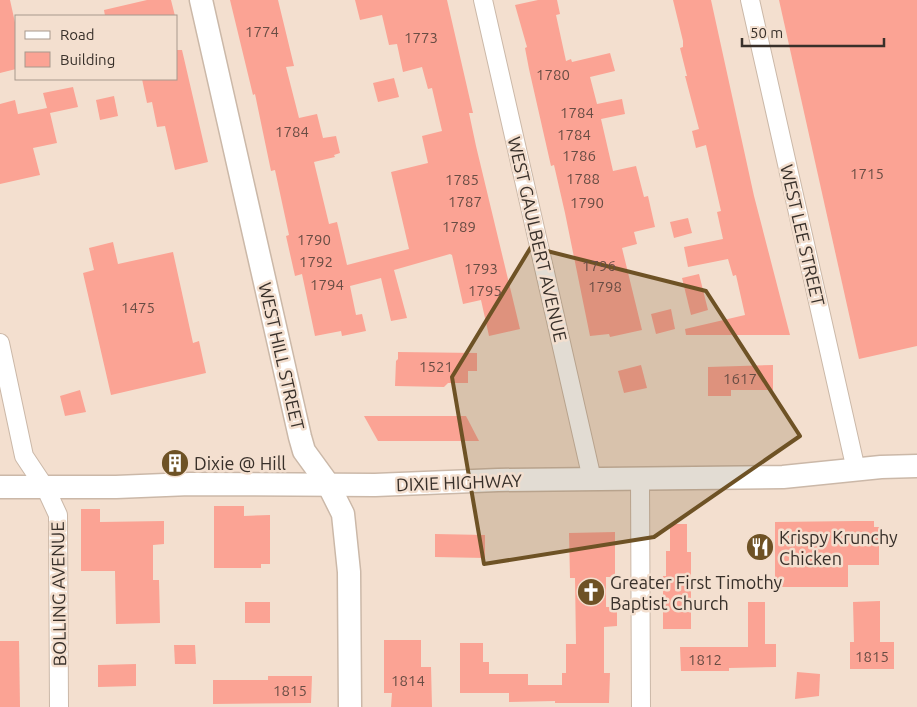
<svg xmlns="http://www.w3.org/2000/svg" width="917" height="707" font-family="Ubuntu,sans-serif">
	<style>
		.building { fill: #fba394 }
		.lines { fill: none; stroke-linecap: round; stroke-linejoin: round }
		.minor-casing { stroke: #cbb8a8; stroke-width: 20 }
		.tertiary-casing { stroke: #cbb8a8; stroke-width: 25 }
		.minor { stroke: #fff; stroke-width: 18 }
		.tertiary { stroke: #fff; stroke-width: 22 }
		.marked { fill: #6e5225; fill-opacity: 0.2; stroke: #6e5225; stroke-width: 4; stroke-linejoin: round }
		.labels { text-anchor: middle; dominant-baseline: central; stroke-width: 5; stroke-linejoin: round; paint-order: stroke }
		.number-label { font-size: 15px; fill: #694d44 }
		.street-label { font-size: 18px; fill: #38302a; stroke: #f3dfcf }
		.poi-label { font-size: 18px; fill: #38302a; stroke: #f3dfcf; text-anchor: start }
	</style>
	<rect width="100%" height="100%" fill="#f3dfcf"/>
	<g class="building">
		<polygon points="0,0 10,0 16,27 16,69 0,73"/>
		<polygon points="147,0 171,0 175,16 105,16 104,10"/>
		<polygon points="230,0 278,0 294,66 286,67 299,118 317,114 323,138 336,136 340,153 334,155 335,157 314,162 329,224 337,222 347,265 409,249 391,172 428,163 422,136 442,131 432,88 428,89 422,67 403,72 397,44 389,45 382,15 360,20 355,0 447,0 473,113 469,113 476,146 520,329 489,336 481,300 463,304 452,255 450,254 394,270 407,318 391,321 381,278 350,286 356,315 362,314 366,331 342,336 341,331 315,336 302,274 295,276 286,236 289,235 275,170 271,171 255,94 253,95"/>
		<polygon points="538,0 557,0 560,14 556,15 566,61 571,59 572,62 610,53 615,71 590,77 597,104 622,99 625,114 601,119 613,171 636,166 644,197 648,196 655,227 634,232 637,244 622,248 642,330 610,337 609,334 590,336 565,213 554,165 551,166 529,69 525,48 527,47 515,5"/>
		<polygon points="673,0 711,0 754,196 790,335 686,335 685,329 745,315 736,275 733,276 728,259 688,267 684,247 723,239 717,212 721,211 706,145 696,148 692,131 699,129 685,76 687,76 680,48 683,47 683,41"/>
		<polygon points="779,0 917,0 917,346 859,359"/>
		<polygon points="176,50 182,50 208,162 175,170 165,126 157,127 152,102 147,103 142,79 176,79"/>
		<polygon points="394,78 399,97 378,102 373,83"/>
		<polygon points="73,87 78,107 50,113 57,143 33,148 40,175 0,184 0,104 15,100 18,114 47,108 43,93"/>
		<polygon points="114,96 118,116 100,120 96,100"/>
		<polygon points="688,218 692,233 674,238 670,222"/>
		<polygon points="113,242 118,264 173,252 193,343 199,341 206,373 111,395 83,273 94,270 89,248"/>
		<polygon points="699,274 708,310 691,315 682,278"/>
		<polygon points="671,309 675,329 656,334 651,314"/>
		<polygon points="398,352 477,353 477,371 468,371 468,383 448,383 444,387 395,386 396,361 398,359"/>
		<polygon points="641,365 647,388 624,393 618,371"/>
		<polygon points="773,365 773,390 731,390 731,396 708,396 708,367"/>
		<polygon points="80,390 86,412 65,416 60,396"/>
		<polygon points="364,416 466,416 479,441 378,441"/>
		<polygon points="214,506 244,506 244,516 270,515 270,564 261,564 261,568 214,568"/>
		<polygon points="81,509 100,509 100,522 164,521 164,544 153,545 153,580 159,580 160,623 116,624 115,571 81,571"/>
		<polygon points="855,521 874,521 874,527 879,527 879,565 848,565 848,587 775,587 775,522"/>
		<polygon points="670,524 687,524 687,552 691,552 691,629 663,629 663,576 666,576 666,551 670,551"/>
		<polygon points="615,532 615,577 606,577 606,607 617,607 617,626 604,627 604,673 610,673 609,703 555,703 555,701 509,702 509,693 460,693 460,643 483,643 483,662 489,662 489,674 528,674 528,685 562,685 562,673 566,673 566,644 576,644 575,578 570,578 569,533"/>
		<polygon points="435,534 485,535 485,558 435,557"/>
		<polygon points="880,601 880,642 894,642 894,669 850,669 850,642 854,642 853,602"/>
		<rect x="245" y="602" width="25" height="21"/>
		<polygon points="748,602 765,602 765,644 776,644 776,667 729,668 729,671 681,671 680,647 748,647"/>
		<polygon points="384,640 421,640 421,667 431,667 432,707 391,707 392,693 384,693"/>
		<polygon points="0,641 19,641 20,707 0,707"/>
		<polygon points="174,645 195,645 196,664 175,664"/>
		<polygon points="136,664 136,686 98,687 98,665"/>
		<polygon points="797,672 820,674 819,696 795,699"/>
		<polygon points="268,676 312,676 311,703 213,704 213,680 268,680"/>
	</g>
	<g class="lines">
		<defs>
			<g id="minor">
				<polyline points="483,0 592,479"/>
				<polyline points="750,0 856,470"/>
				<polyline points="0,343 24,456 46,489 58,515 59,707"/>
				<polyline points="640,478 641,707"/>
			</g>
			<g id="tertiary">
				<polyline points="201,0 300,437 304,451 328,484 343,514 349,572 350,707"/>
				<polyline points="0,487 116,487 190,484 375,485 498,480 783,477 881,467 917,466"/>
			</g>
		</defs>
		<use href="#minor" class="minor-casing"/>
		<use href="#tertiary" class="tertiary-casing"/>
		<use href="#minor" class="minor"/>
		<use href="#tertiary" class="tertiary"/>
	</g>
	<path class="marked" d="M 531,247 L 706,291 L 800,436 L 654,537 L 484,564 L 452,377 Z"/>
	<defs>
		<symbol id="building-disc" viewBox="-11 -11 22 22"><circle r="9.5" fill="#6e5225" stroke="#f3dfcf"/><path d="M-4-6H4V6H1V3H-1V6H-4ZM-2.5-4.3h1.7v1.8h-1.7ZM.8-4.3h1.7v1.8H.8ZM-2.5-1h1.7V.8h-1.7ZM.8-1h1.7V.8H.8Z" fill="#fff"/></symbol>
		<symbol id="restaurant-disc" viewBox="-11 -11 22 22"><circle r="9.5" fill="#6e5225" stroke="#f3dfcf"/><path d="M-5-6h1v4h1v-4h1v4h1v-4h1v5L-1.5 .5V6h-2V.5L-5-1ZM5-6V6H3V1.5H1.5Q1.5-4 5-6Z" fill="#fff"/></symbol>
		<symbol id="church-disc" viewBox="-11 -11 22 22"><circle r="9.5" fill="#6e5225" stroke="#f3dfcf"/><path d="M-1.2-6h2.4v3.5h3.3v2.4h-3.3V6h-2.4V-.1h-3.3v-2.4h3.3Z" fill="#fff"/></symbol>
	</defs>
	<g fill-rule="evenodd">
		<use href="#building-disc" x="159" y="447" width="32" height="32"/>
		<use href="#restaurant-disc" x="744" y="531" width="32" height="32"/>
		<use href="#church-disc" x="575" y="576" width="32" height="32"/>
	</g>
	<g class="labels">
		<g class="number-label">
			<text x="262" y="31">1774</text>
			<text x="421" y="37">1773</text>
			<text x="553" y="74">1780</text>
			<text x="577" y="112">1784</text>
			<text x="292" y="131">1784</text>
			<text x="574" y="134">1784</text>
			<text x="579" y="155">1786</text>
			<text x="867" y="173">1715</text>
			<text x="583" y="178">1788</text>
			<text x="462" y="179">1785</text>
			<text x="465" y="201">1787</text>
			<text x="587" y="202">1790</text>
			<text x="459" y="226">1789</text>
			<text x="314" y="239">1790</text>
			<text x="316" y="261">1792</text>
			<text x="599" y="265">1796</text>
			<text x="481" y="268">1793</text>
			<text x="327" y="284">1794</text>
			<text x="605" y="286">1798</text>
			<text x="485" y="290">1795</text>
			<text x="138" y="307">1475</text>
			<text x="436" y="366">1521</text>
			<text x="740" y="378">1617</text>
			<text x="872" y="656">1815</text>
			<text x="705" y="659">1812</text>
			<text x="408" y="680">1814</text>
			<text x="290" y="690">1815</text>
		</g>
		<g class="street-label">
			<text transform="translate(803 235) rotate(77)">WEST LEE STREET</text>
			<text transform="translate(538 239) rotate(77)">WEST GAULBERT AVENUE</text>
			<text transform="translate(282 356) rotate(77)">WEST HILL STREET</text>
			<text transform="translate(459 482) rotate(-2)">DIXIE HIGHWAY</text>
			<text transform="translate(58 594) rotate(-91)">BOLLING AVENUE</text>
		</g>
		<g class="poi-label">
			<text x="194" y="463">Dixie @ Hill</text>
			<text x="779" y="537">Krispy Krunchy<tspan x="779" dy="21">Chicken</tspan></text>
			<text x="610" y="582">Greater First Timothy<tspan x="610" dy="21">Baptist Church</tspan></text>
		</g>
	</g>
	<rect x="15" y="15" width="162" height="65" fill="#f3dfcf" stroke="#a8998d"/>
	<rect x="25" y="31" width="25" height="8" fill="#ffffff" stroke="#a8998d"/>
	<text x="60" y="40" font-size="15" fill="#38302a">Road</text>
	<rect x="25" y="52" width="25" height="15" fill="#fba394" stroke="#a8998d"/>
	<text x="60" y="65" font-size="15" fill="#38302a">Building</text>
	<path d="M742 38v8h142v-8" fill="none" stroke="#38302a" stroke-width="2.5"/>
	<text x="750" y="38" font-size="15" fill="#38302a" stroke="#f3dfcf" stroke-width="4" paint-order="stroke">50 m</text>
</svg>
